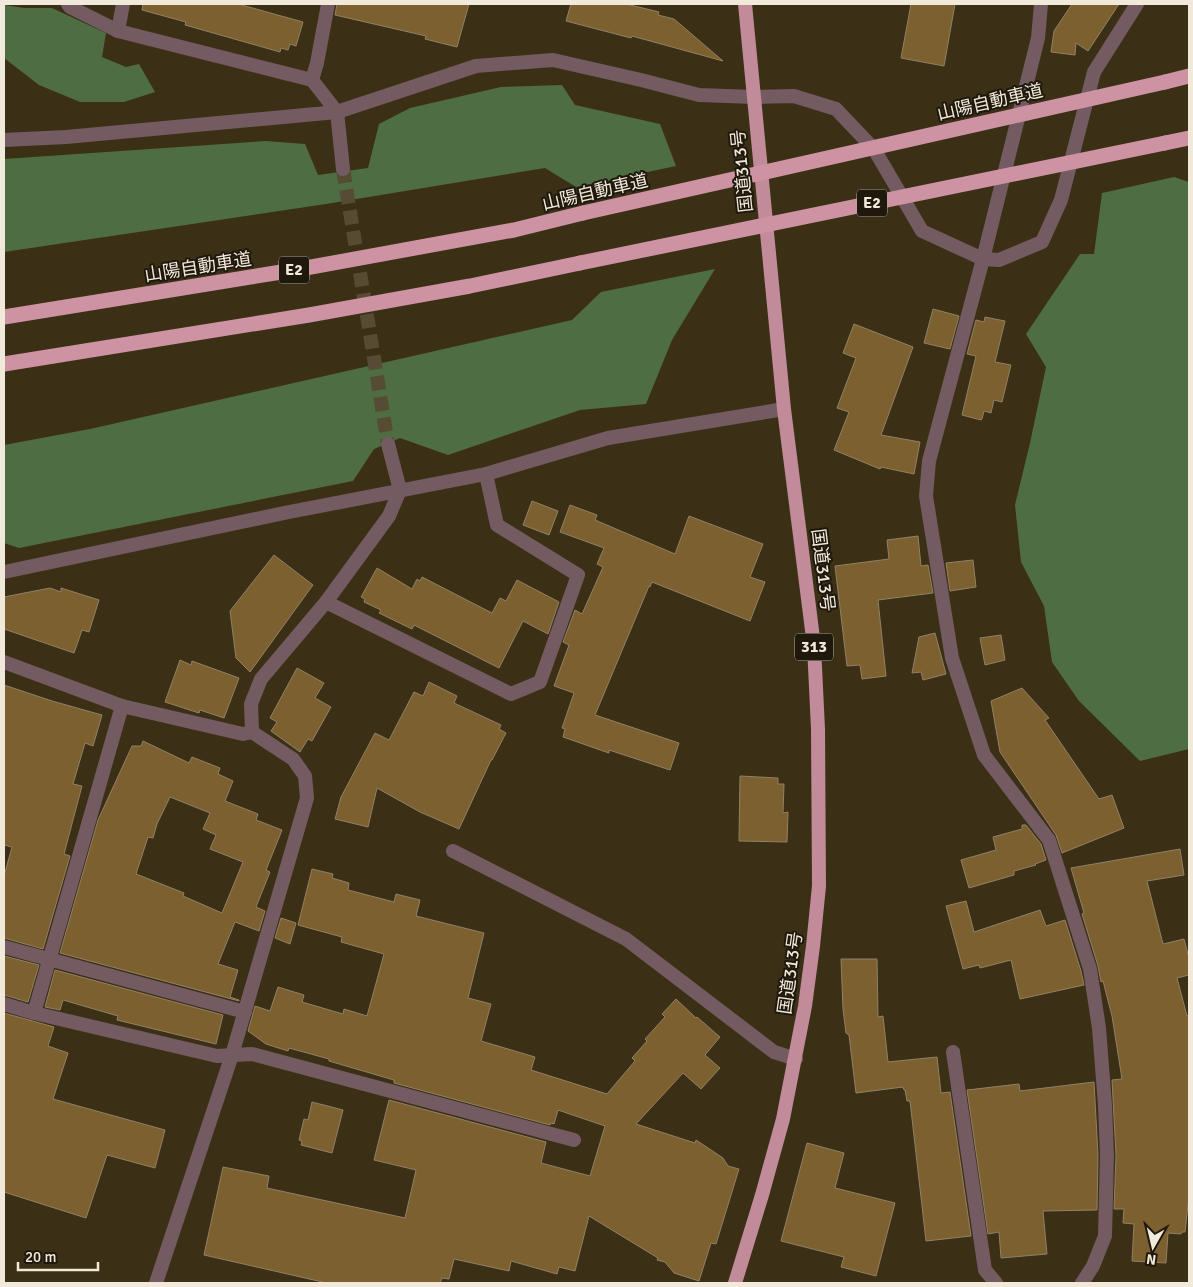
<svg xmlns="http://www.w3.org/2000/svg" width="1193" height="1287" font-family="Signika,'Noto Sans JP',sans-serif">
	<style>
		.forest { fill: #4f6d42 }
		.building { fill: #7c6030; stroke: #918166; fill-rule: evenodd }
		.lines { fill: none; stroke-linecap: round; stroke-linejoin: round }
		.tertiary-tunnel { stroke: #564c33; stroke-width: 14; stroke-dasharray: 14 7; stroke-linecap: butt }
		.minor { stroke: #745b62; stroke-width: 14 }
		.tertiary { stroke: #745b62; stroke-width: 14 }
		.trunk { stroke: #c18b9a; stroke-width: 14 }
		.motorway { stroke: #ce93a3; stroke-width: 15 }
		.motorway-bridge { stroke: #ce93a3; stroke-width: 15 }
		.labels { text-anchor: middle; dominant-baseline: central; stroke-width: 4; stroke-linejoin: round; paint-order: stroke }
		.shield { fill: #1e180d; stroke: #b2aa9c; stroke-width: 1 }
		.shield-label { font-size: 16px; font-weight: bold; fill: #f1e9da }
		.street-label { font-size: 18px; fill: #f1e9da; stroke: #1e180d }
	</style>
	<rect width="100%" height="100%" fill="#3b3016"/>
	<g class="forest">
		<polygon points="4,5 24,8 52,8 106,33 102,57 126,67 139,64 155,92 124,102 80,102 39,85 4,58"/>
		<polygon points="562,85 575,105 660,124 676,166 576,187 545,168 326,204 4,252 4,159 266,141 305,144 318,175 368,168 379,124 410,108 501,87"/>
		<polygon points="1174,177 1189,182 1189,749 1140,761 1079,701 1052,662 1044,606 1021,562 1015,505 1030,443 1046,367 1026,334 1080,254 1094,254 1102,193"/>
		<polygon points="715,269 672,340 646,404 580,410 448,455 400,438 374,449 353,481 19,548 4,543 4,445 90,429 572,320 601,292"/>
	</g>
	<g class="building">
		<polygon points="143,4 238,4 303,22 296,46 290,44 288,50 281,48 280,52 185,25 186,22 142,10"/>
		<polygon points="337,4 469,4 457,47 425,39 426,36 335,15"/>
		<polygon points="571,4 626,4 659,12 658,15 674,19 723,61 632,36 631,38 566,21"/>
		<polygon points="911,4 955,4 944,66 901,58"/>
		<polygon points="1072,4 1119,4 1088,51 1076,43 1075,55 1051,52 1054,31"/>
		<polygon points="933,309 959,316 950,349 924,343"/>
		<polygon points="985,317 1005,321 995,362 1011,365 1002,402 994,400 991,413 984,411 982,419 981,420 962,415 976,356 967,354 976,320 984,322"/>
		<polygon points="854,324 913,347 881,435 920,442 914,474 881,467 880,469 834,450 849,412 837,408 856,358 843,353"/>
		<polygon points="532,501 558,511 549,535 523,525"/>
		<polygon points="570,505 597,515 595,520 675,554 689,516 763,544 750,577 765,582 750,621 652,582 650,587 649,586 595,715 679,743 670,770 609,750 609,753 563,737 565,729 562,728 574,693 554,686 569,645 563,642 575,610 582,614 603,567 597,564 604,548 560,532"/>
		<polygon points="918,536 921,566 928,565 933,593 878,600 886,676 862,679 860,665 847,666 835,566 889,559 887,540"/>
		<polygon points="274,555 313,585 250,672 236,658 230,611"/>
		<polygon points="973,560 976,587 950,591 946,563"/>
		<polygon points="377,568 412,589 417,579 420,581 422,577 492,613 500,598 506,601 517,580 559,602 548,634 523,621 499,668 414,625 412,629 379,613 381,610 364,602 365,599 361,597"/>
		<polygon points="50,588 61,592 61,588 99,600 89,632 82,630 74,653 4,629 4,597"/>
		<polygon points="935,633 946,674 923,680 921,672 912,673 919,637"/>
		<polygon points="1001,635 1005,660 985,665 980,638"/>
		<polygon points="180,660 191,665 192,661 239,678 224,718 200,710 199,713 165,702"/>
		<polygon points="297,668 324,683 315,698 331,707 312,741 308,739 300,752 271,731 277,722 270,718"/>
		<polygon points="429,682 457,696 454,703 501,725 499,729 506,733 492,760 491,760 459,829 420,812 377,788 368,827 335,819 341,797 375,733 389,740 414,692 423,696"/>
		<polygon points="4,685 52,701 102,715 93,746 85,743 73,784 82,786 64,854 70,856 43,949 4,938 4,876 12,847 4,845"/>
		<polygon points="1022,688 1049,718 1045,720 1099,799 1112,795 1124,828 1062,853 1056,835 1000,752 991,701"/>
		<path d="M 143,741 L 189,763 L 192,757 L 220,768 L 218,774 L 233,781 L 225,801 L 258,814 L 256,820 L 282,830 L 266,870 L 270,872 L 256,907 L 265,911 L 259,931 L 235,922 L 218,964 L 238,970 L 230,997 L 239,1000 L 239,1001 L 60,953 L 98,820 L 132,746 L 141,746 ZM 170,797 L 210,813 L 203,829 L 216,835 L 210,849 L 243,862 L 222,913 L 183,896 L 184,893 L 136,874 L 148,837 L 153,838 L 157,824 Z"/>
		<polygon points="740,776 778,778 778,784 784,784 783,813 788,812 787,842 739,841"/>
		<polygon points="1022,825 1026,825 1041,844 1046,860 1035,864 1036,865 1014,871 1014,875 969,888 961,860 996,850 993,837 1022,829"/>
		<polygon points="1180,849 1184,875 1147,881 1163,944 1184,939 1189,958 1189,975 1177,978 1187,1016 1189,1015 1189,1195 1185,1232 1182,1232 1181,1234 1168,1233 1166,1263 1132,1261 1134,1224 1123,1223 1124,1209 1114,1209 1116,1155 1112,1080 1122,1079 1112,1016 1103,981 1101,982 1098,966 1082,914 1084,913 1071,868"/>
		<polygon points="312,869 333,874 332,878 349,883 348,890 394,902 396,894 420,900 416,916 484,933 468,998 491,1004 481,1041 535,1057 531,1070 607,1094 635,1061 632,1058 647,1041 645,1039 665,1017 662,1014 676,999 696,1018 697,1017 720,1037 705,1055 720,1068 701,1089 683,1073 636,1124 695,1143 696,1140 723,1158 728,1166 739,1169 716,1244 711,1243 699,1281 674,1273 665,1262 657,1260 658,1258 589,1216 575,1271 559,1267 557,1274 511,1261 509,1271 454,1259 449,1279 442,1278 440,1283 327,1283 204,1255 223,1167 269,1176 267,1188 405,1218 416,1170 374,1160 389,1100 546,1142 541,1163 590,1176 605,1126 558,1110 554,1124 551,1123 550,1125 394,1083 394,1080 329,1061 329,1059 289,1048 288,1051 266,1044 248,1031 255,1006 270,1011 278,987 304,995 302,1002 343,1014 344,1009 367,1016 384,954 341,942 342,937 298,925"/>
		<polygon points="966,901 974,932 1040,910 1046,926 1065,920 1081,971 1084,985 1020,999 1011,960 980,968 979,965 963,969 946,906"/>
		<polygon points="281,918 296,923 290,944 275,938"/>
		<polygon points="4,956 39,965 28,1002 4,995"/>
		<polygon points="841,959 877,959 878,1017 883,1016 888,1062 937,1057 941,1093 950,1092 971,1236 926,1241 910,1101 907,1101 905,1090 904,1090 903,1087 856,1093 849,1035 846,1033 843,1009"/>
		<polygon points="55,970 223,1015 216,1044 117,1020 118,1016 63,1000 60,1010 45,1007"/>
		<polygon points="4,1013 54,1027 48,1046 68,1053 53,1099 165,1130 155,1168 107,1155 86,1218 4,1192"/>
		<polygon points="1094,1082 1098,1155 1097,1210 1043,1211 1047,1254 1001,1258 999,1232 988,1234 967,1090 1019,1084 1020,1091"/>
		<polygon points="312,1102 343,1110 332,1153 301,1145 302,1141 299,1140 304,1119 308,1120"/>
		<polygon points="807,1143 844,1153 835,1188 895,1203 876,1276 841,1267 844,1257 781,1241"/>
	</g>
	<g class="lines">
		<polyline class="tertiary-tunnel" points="343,169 388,444"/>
		<g class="minor">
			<polyline points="68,4 70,7 118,31 312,80 337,112"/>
			<polyline points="1041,4 1038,38 983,259 929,461 926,496 952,658 984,755 1049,840 1090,969 1099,1028 1105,1105 1107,1155 1105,1236 1093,1266 1082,1283"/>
			<polyline points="118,31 123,4"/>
			<polyline points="312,80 317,63 328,4"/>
			<polyline points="326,602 511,694 540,682 578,575 497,525 486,474"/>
			<polyline points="4,662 122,706 243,734 252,732"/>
			<polyline points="453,851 626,939 774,1052 796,1059"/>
			<polyline points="4,947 245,1012"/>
			<polyline points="4,1004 34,1013 217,1056 252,1054 574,1140"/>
			<polyline points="34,1013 122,706"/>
			<polyline points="953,1052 985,1270 996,1283"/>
			<polyline points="156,1283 232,1055 307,798 305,776 293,759 252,732 251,704 261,679 326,602 389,516 400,490"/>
		</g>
		<g class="tertiary">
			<polyline points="337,112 343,169"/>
			<polyline points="4,140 66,137 337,112 476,66 553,60 641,80 699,95 754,97 794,96 836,109 874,149 922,231 983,259 999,260 1042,242 1061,200 1094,72 1137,4"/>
			<polyline points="388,444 400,490"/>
			<polyline points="4,572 289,512 486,474 608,438 784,409"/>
		</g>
		<polyline class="trunk" points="735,1283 762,1195 783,1119 805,1006 813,946 819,886 818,729 814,646 784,409 745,4"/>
		<g class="motorway">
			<polyline points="1165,82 1189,76"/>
			<polyline points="1165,143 1189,138"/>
			<polyline points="4,317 300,269 514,230 583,213"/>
			<polyline points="4,364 309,315 470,286 580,263"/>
		</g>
		<g class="motorway-bridge">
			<polyline points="583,213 1165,82"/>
			<polyline points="580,263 1165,143"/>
		</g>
	</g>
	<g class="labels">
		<g class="shield">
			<rect x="857" y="189.5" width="30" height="27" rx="4"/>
			<rect x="279" y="256.5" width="30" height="27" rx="4"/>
			<rect x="795" y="633.5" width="38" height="27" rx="4"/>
		</g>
		<g class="shield-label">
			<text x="872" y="203">E2</text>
			<text x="294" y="270">E2</text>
			<text x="814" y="647">313</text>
		</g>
		<g class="street-label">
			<text transform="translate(990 102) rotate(-13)">山陽自動車道</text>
			<text transform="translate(742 171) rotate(-96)">国道313号</text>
			<text transform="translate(595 192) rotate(-13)">山陽自動車道</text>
			<text transform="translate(198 267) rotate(-9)">山陽自動車道</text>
			<text transform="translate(823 570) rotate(83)">国道313号</text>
			<text transform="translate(790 973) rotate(-82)">国道313号</text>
		</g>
	</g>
	<rect width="1193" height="1287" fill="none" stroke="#f1e9da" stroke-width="10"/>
	<g transform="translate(1153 1247) rotate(188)" stroke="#1e180d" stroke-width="4" paint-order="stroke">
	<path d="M0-4L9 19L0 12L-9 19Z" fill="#f1e9da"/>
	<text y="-8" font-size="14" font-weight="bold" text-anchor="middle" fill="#f1e9da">N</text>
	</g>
	<path d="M18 1262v8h80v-8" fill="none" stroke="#f1e9da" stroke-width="2.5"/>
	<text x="25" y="1262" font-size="15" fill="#f1e9da" stroke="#1e180d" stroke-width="4" paint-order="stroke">20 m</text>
</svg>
